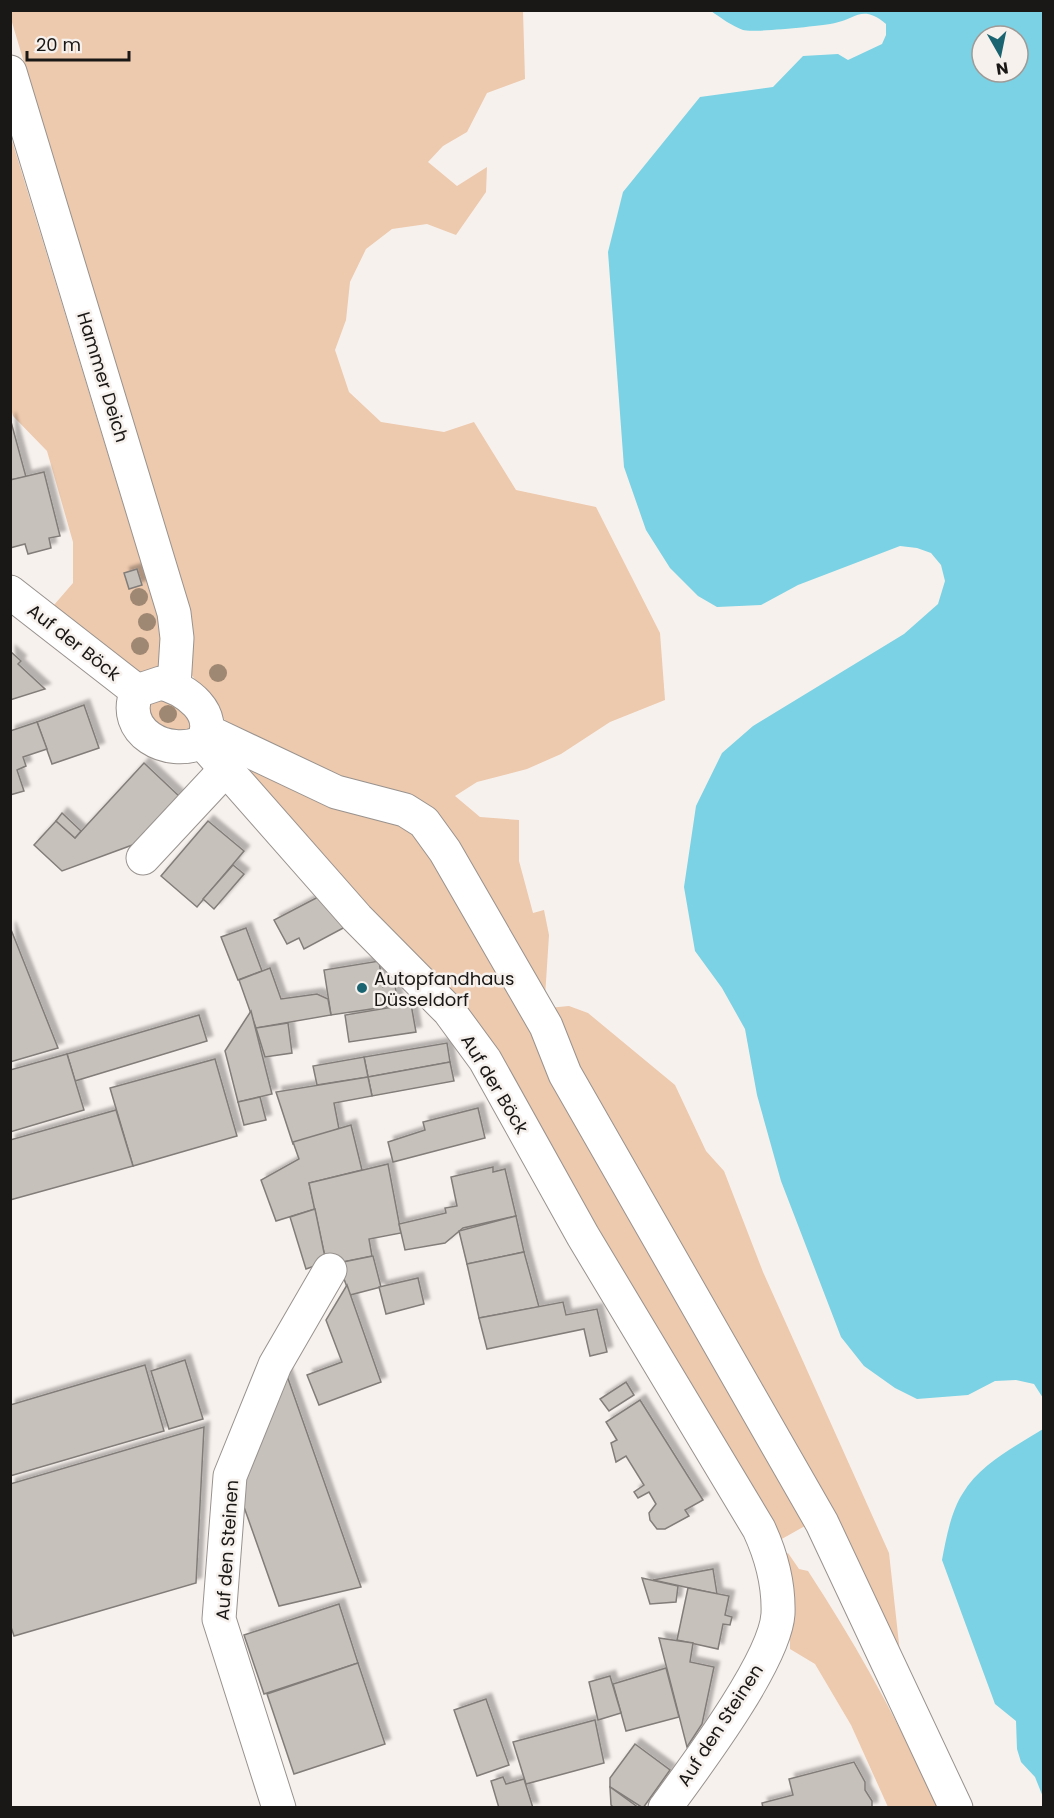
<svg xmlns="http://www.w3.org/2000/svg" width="1054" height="1818" font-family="Poppins,sans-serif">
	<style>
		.green { fill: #edc9ad }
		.water { fill: #7ad2e4; fill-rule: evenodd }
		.building { fill: #c7c1bc; stroke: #827d79; stroke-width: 1.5; filter: url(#shadow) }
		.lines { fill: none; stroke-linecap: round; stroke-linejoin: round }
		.minor-casing { stroke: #98928e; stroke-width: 35 }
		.minor { stroke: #fff; stroke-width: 33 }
		.tree { fill: #9f8873 }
		.poi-dot { fill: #1a6471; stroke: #f7f1ed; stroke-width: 2 }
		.labels { text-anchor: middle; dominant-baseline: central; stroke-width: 5; stroke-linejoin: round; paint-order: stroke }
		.street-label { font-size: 18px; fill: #1a1816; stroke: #f7f1ed }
		.poi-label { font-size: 18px; fill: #1a1816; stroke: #f7f1ed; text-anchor: start }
	</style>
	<defs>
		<filter id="shadow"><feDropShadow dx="5.5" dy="-5.5" stdDeviation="1.5" flood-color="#0004"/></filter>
	</defs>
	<rect width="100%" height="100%" fill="#f7f1ed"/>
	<g class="green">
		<polygon points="10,11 523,11 525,79 487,93 467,132 443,146 428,162 457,186 487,167 486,192 456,235 427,224 392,229 366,249 350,282 346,320 335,350 349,392 381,422 444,432 474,422 516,490 596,507 660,633 665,700 610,722 561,754 527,769 477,782 455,796 480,817 519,820 519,861 533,913 544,910 549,935 545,997 548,1008 569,1006 588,1013 675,1085 706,1151 724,1171 763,1272 889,1553 902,1671 431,808 416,797 347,785 232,730 188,670 187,648 193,627 11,19"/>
		<polygon points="10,134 132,533 168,635 161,666 140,674 118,659 54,605 73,583 73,542 47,451 13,416 11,408"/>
		<polygon points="151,695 191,714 192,735 153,726 143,702"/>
		<polygon points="237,763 382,812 428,843 812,1522 780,1540 507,1080"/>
		<path d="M 788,1553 L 799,1569 L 808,1571 C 859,1649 899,1722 937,1807 L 888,1807 L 851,1725 L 815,1664 L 790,1649 L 790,1617 L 783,1556 Z"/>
	</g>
	<g class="water">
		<path d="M 711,11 L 1043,11 L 1043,1398 L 1034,1384 L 1016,1380 L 995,1381 L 968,1395 L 917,1399 L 895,1388 L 864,1366 L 841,1337 L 781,1181 L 757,1095 L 745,1029 L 722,988 L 695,951 L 684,887 L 696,806 L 722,753 L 753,726 L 904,634 L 938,604 L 945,581 L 941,565 L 931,553 L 917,548 L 900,546 L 798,585 L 761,605 L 717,607 L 698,596 L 670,568 L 646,530 L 624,467 L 608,252 L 623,192 L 700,97 L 773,87 L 803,56 L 838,54 L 848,60 L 882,44 L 886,35 L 886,24 C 862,4 856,19 835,23 C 822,26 752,33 743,30 C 732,26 721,18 711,11 ZM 982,36 L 1018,36 L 1018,72 L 982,72 Z"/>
		<path d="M 1043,1429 L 1043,1797 L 1035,1777 L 1021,1762 L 1017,1749 L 1016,1721 L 995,1704 L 942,1560 C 946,1539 951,1511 963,1493 C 980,1464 1016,1446 1043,1429 Z"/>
	</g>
	<g class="building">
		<polygon points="10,418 26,477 10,480"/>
		<polygon points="44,472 60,536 49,538 51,548 28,554 25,544 10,548 10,480"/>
		<polygon points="137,569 142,585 129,589 124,573"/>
		<polygon points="10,651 21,661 18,664 45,689 10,700"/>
		<polygon points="84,705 99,748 52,764 37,722"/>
		<polygon points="37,722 47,749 23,757 26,766 17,770 24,791 10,795 10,731"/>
		<polygon points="144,763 180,797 135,844 62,871 34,845 56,821 75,838"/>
		<polygon points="62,813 81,831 75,838 56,821"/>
		<polygon points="208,821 244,851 197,907 161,876"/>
		<polygon points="233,865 244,874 214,909 203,899"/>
		<polygon points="320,896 347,926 304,949 299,938 287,944 274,920"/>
		<polygon points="10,927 58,1048 10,1062"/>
		<polygon points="246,928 262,971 238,980 221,937"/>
		<polygon points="379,961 383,987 395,985 398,1005 331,1015 324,970"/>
		<polygon points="270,968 281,999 317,994 328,999 331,1015 256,1028 239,980"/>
		<polygon points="411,1004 416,1032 349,1042 345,1015"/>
		<polygon points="251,1011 272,1094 238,1102 225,1051"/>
		<polygon points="199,1015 207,1041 75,1081 67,1054"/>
		<polygon points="288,1023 292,1053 265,1057 256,1028"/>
		<polygon points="447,1043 450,1062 368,1077 364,1057"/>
		<polygon points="67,1054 84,1110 10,1132 10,1070"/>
		<polygon points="364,1057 368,1077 317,1085 313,1066"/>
		<polygon points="215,1059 237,1136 133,1166 110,1088"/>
		<polygon points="450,1062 454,1081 372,1096 368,1077"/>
		<polygon points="368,1077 372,1096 334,1103 339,1129 293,1144 276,1092"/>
		<polygon points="260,1097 266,1120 244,1125 238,1102"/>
		<polygon points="478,1108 485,1138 393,1162 388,1142 425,1130 423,1122"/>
		<polygon points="116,1110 133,1166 10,1200 10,1140"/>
		<polygon points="351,1125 362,1170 309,1183 315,1209 276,1221 261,1180 299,1159 293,1142"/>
		<polygon points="388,1164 401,1233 369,1239 372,1256 338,1263 326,1262 309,1183"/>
		<polygon points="493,1167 493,1172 505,1169 516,1216 463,1228 445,1243 405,1250 399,1224 446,1213 445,1208 457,1206 451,1177"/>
		<polygon points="315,1209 326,1262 306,1269 290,1217"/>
		<polygon points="516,1216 524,1252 467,1264 459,1231"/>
		<polygon points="524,1252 539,1307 479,1318 467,1264"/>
		<polygon points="373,1256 381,1287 350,1295 338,1263"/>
		<polygon points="418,1278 424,1304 386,1314 379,1287"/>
		<polygon points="347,1285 381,1382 319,1405 307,1375 342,1362 326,1320"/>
		<polygon points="563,1302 566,1315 597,1309 607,1352 590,1356 584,1329 487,1349 479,1318"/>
		<polygon points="185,1360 203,1419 169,1429 151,1371"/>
		<polygon points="145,1365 164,1431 10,1476 10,1405"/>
		<polygon points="285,1370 361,1587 279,1606 238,1490"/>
		<polygon points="626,1382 634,1395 609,1411 600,1399"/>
		<polygon points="640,1400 703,1500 685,1510 689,1516 665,1529 657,1529 650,1520 649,1513 656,1504 649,1492 638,1498 634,1492 644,1485 626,1456 616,1462 611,1443 617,1440 606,1422"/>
		<polygon points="204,1427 196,1583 14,1636 10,1624 10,1484"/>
		<polygon points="713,1569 717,1594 653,1580"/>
		<polygon points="642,1578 678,1586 676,1602 650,1604"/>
		<polygon points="688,1588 729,1596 725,1615 732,1617 730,1625 723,1624 718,1649 677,1640"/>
		<polygon points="339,1604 358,1663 264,1694 244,1635"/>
		<polygon points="659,1638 693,1643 690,1662 714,1667 702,1724 687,1747"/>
		<polygon points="358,1663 385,1744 294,1774 267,1694"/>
		<polygon points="666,1668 679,1717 626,1731 613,1684"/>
		<polygon points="610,1676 621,1713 598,1720 589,1682"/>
		<polygon points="486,1699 509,1765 477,1776 454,1710"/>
		<polygon points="595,1720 604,1763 526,1784 513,1742"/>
		<polygon points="635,1744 670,1770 643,1808 610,1787 610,1778"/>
		<polygon points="854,1762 865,1782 865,1790 872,1801 872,1808 763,1808 762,1803 793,1795 789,1779"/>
		<polygon points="503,1777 506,1784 524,1779 533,1808 499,1808 491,1781"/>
		<polygon points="610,1787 639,1808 614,1808 611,1805"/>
	</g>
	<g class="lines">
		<defs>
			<g id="minor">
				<polyline points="10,72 174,613 177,638 174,686"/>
				<polyline points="10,592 137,691"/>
				<path d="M 161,683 C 185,688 220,714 202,742 C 168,758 119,732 137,691 Z"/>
				<polyline points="207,731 336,792 405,810 424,822 445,851 546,1026 565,1074 822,1523 956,1808"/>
				<path d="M 202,742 L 357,918 L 449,1011 L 485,1060 L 583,1236 L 759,1529 C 771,1555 779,1585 778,1614 C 775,1661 695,1767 665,1808"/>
				<polyline points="143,858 225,770"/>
				<polyline points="279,1808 219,1619 230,1476 275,1365 330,1270"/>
			</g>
		</defs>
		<use href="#minor" class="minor-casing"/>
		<use href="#minor" class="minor"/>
	</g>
	<g class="tree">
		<circle cx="139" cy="597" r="9"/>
		<circle cx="147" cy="622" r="9"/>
		<circle cx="140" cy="646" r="9"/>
		<circle cx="218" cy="673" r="9"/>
		<circle cx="168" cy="714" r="9"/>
	</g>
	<circle class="poi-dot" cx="362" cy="988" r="6"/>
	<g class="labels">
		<g class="street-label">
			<text transform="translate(103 377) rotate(73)">Hammer Deich</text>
			<text transform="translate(74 642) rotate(38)">Auf der Böck</text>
			<text transform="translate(495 1084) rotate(59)">Auf der Böck</text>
			<text transform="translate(227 1550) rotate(-86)">Auf den Steinen</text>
			<text transform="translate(720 1725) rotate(-57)">Auf den Steinen</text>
		</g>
		<g class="poi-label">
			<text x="374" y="978">Autopfandhaus<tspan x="374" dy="21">Düsseldorf</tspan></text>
		</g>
	</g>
	<rect width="1054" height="1818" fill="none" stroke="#1a1816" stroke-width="24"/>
	<g transform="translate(1000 54) rotate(171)"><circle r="28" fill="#f7f1ed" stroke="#9f9a97" stroke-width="1.5"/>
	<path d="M0-4.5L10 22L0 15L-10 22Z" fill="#1a6471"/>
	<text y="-9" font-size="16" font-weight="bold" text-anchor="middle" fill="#1a1816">N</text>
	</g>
	<path d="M27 51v9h102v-9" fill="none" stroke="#1a1816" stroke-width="3"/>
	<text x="36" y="51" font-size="18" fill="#1a1816" stroke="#f7f1ed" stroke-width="4.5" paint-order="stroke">20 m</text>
</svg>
